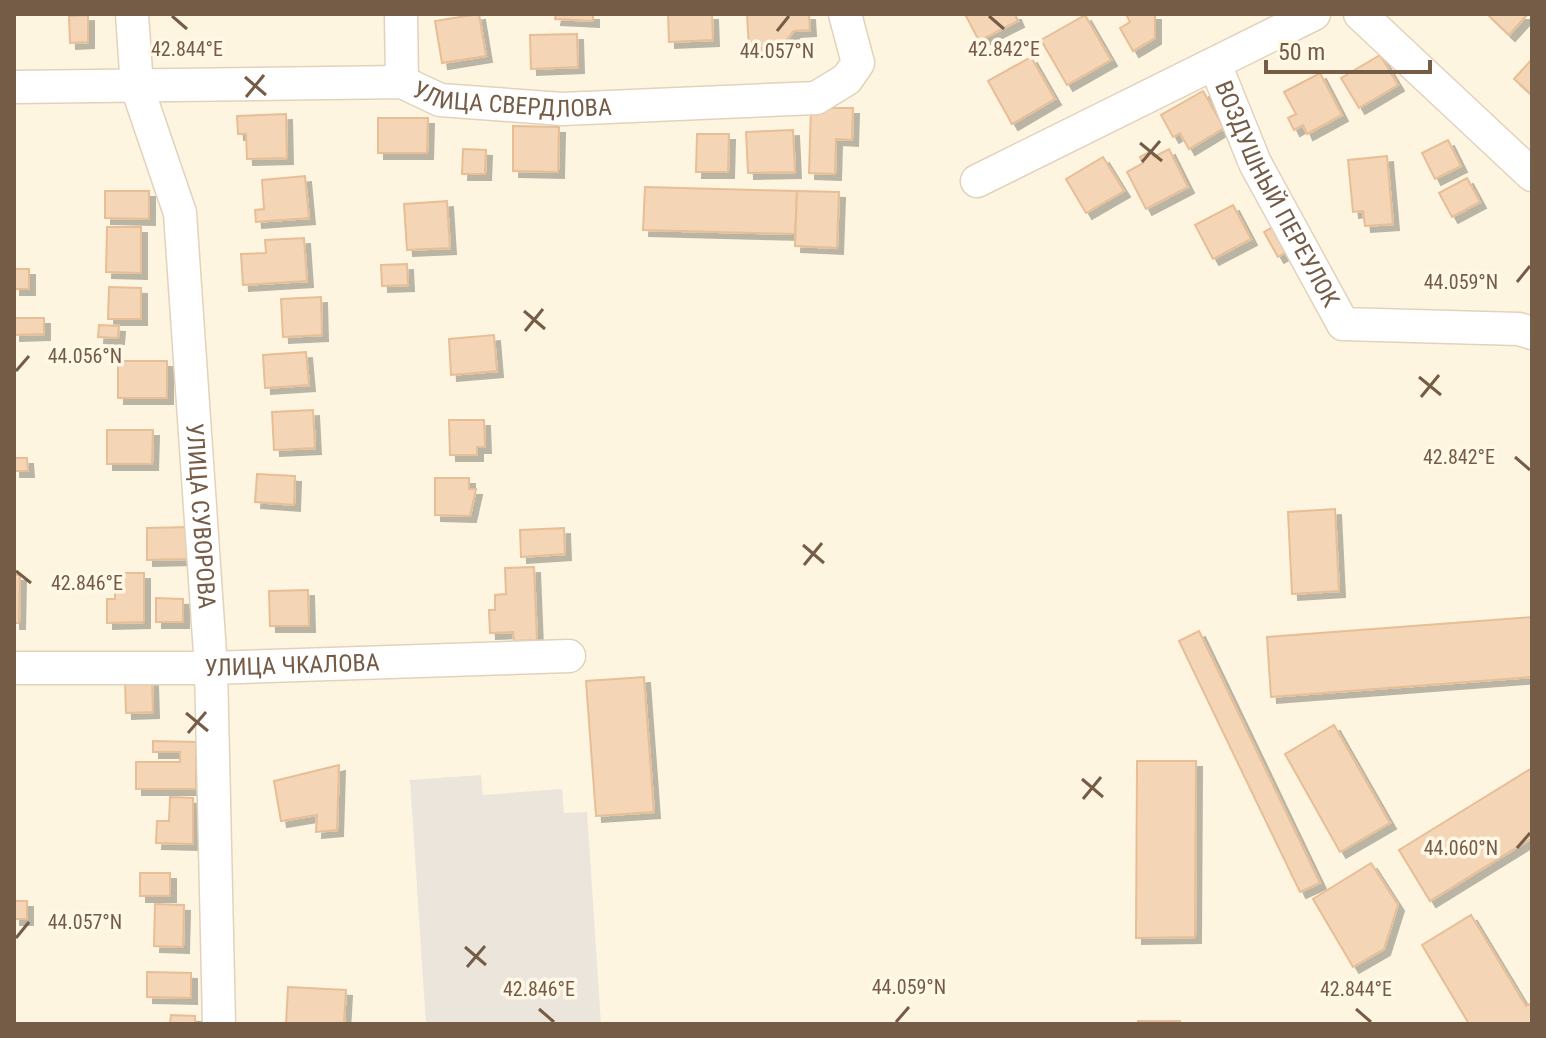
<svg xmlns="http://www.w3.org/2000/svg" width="1546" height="1038" font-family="'Roboto Condensed',sans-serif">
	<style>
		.industrial { fill: #ebe5dc }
		.building { fill: #f4d5b6; stroke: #e7be96; stroke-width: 2; filter: url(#shadow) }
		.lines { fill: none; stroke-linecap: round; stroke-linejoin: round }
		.minor-casing { stroke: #e2d2bc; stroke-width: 35 }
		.minor { stroke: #fff; stroke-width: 32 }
		.ticks { fill: none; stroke: #755c46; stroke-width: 3 }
		.labels { text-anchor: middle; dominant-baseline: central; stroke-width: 7; stroke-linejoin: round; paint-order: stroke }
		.street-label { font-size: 24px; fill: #755c46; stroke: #fff8e7 }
		.ticks-label { font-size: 20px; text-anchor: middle; fill: #755c46; stroke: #fff8e7; stroke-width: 7; stroke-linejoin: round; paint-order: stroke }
	</style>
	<defs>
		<filter id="shadow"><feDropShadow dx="6" dy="6" stdDeviation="0" flood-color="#0004"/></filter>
	</defs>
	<rect width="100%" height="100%" fill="#fdf5e0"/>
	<polygon class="industrial" points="481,775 483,795 562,789 564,813 587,812 601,1024 426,1024 410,780"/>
	<g class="building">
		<polygon points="479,14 486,56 442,63 435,21"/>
		<polygon points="556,14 593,14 593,21 555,19"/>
		<polygon points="668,14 712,14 713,40 669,42"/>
		<polygon points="747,14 809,14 810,30 794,31 781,47 749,49"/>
		<polygon points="965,14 1015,14 1018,21 979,41"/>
		<polygon points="1126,14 1155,14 1155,38 1133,51 1120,28 1130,22"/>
		<polygon points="1487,14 1528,14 1509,35"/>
		<polygon points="88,15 88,42 70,43 69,16"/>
		<polygon points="1085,15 1111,60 1067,85 1041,40"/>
		<polygon points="577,34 578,67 531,69 530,35"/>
		<polygon points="1380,55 1398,85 1359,108 1341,78"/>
		<polygon points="1031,57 1055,99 1012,124 988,81"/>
		<polygon points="1532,59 1532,95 1514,79"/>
		<polygon points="1320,73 1342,115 1307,134 1303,125 1294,130 1288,118 1296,114 1284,92"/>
		<polygon points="1203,91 1224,128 1189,149 1180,133 1173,137 1161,115"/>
		<polygon points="811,108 853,108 852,140 836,139 835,174 809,173"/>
		<polygon points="286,114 287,158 247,159 246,134 238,134 237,116"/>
		<polygon points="378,118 428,118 427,153 378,153"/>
		<polygon points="513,126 559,127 558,172 513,171"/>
		<polygon points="793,130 795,172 748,173 746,132"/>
		<polygon points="697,134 729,134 728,172 696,172"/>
		<polygon points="1448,140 1461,166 1435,179 1422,153"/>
		<polygon points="463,149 486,150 485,174 462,174"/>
		<polygon points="1169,149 1188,187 1146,209 1127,172 1143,163 1140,157 1151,151 1154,157"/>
		<polygon points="1387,156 1393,224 1365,226 1363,211 1353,212 1348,160"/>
		<polygon points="1103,157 1124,191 1086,213 1066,179"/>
		<polygon points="305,176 309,218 256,222 255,210 264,209 262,180"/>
		<polygon points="1467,178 1480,202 1452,217 1439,193"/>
		<polygon points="645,187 797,191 795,234 643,230"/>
		<polygon points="105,191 149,191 149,219 105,218"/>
		<polygon points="797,191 839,192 837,248 795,246"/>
		<polygon points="447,201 450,248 407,250 404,204"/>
		<polygon points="1233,205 1251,239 1213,259 1195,225"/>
		<polygon points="1283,221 1297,246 1278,257 1264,232"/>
		<polygon points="107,227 141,227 141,273 106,272"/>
		<polygon points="304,238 307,281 243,285 241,254 266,253 265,240"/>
		<polygon points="407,264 408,285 382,286 381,265"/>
		<rect x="14" y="269" width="15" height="20"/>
		<polygon points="109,287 141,288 141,319 108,319"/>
		<polygon points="321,297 322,335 283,337 281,299"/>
		<polygon points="14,318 44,318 44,334 14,335"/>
		<polygon points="99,325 119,326 118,338 98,337"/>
		<polygon points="494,335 497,371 451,375 449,339"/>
		<polygon points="306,352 309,385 265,388 263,355"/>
		<rect x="118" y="361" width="49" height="37"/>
		<polygon points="313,410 315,448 274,450 272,412"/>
		<polygon points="449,420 484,420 485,447 477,447 477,455 450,455"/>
		<polygon points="107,430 153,430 152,464 107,464"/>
		<polygon points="14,458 27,458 28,471 14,471"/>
		<polygon points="257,474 295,476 294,505 255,502"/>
		<polygon points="435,478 469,478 469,489 476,489 470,516 435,515"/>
		<polygon points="1335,509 1339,591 1292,594 1288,512"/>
		<polygon points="189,527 189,559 147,560 147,528"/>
		<polygon points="564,528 565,554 521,557 520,530"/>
		<polygon points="534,567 537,640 514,641 513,632 490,633 489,610 495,610 495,595 506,594 505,568"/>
		<polygon points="115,573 144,573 144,622 107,623 107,599 115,599"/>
		<polygon points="14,575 20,575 19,623 14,623"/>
		<polygon points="308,590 309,626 270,626 269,591"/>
		<polygon points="156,598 183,599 183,622 156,622"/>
		<polygon points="1532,617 1532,677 1271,697 1267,637"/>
		<polygon points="1199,631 1320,883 1300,892 1179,641"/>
		<polygon points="644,677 654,812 596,816 586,681"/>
		<polygon points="152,679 153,712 126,713 125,680"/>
		<polygon points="1334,725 1390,823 1340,852 1285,754"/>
		<polygon points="153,741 196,742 196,789 136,789 136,762 180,762 180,752 153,752"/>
		<polygon points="1137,761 1196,761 1195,937 1136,938"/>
		<polygon points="339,765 337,830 316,832 317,815 281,821 274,781"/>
		<polygon points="1532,768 1532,838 1430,901 1399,850"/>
		<polygon points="170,797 193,798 193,844 156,843 157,821 169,821"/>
		<polygon points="1371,863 1398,905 1384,949 1353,967 1313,899"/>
		<rect x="140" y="873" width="30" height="23"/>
		<rect x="14" y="901" width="13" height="18"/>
		<polygon points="155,904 184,905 183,947 154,946"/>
		<polygon points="1471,915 1526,1006 1532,1003 1532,1024 1469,1024 1422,945"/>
		<polygon points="147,972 191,973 191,998 147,997"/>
		<polygon points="288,987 346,990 344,1024 286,1024"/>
		<polygon points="171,1015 195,1016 195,1024 170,1024"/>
		<rect x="1138" y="1021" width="42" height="3"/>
	</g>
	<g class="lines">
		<defs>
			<g id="minor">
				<path id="s1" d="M 132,14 L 137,87 L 180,213 L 211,668 L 219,1024"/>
				<polyline points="401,14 402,82"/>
				<polyline points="1360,14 1532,175"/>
				<path id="s2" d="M 1215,64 L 1255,163 L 1343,324 L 1519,329 L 1532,333"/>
				<path id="s3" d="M 14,87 L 402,82 L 440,100 L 562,109 L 816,98 L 847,79 L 858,63 L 845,14"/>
				<polyline points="977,181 1314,14"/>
				<path id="s4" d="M 14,668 L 211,668 L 569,656"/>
			</g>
		</defs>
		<use href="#minor" class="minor-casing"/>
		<use href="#minor" class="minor"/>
	</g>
	<path class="ticks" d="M 172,16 L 187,29M 989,16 L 1004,29M 777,31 L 789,16M 245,77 L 266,95M 246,97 L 264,75M 1140,143 L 1162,161M 1142,162 L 1160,141M 1517,282 L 1530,266M 524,311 L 545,329M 525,331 L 543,309M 16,371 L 29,356M 1419,377 L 1441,395M 1421,397 L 1439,375M 1515,457 L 1530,470M 803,545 L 824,563M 804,565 L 822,543M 16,571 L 31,583M 186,713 L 208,731M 188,733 L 206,712M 1082,779 L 1103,797M 1083,799 L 1101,777M 1517,848 L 1530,833M 16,938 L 29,922M 465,947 L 486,965M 467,967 L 485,946M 539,1009 L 554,1022M 1356,1009 L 1371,1022M 896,1022 L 909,1007"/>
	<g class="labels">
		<g class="street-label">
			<text stroke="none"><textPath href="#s3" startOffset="502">УЛИЦА СВЕРДЛОВА</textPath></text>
			<text stroke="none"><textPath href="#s2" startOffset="144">ВОЗДУШНЫЙ ПЕРЕУЛОК</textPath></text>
			<text stroke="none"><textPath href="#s1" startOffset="510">УЛИЦА СУВОРОВА</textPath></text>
			<text stroke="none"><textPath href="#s4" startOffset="278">УЛИЦА ЧКАЛОВА</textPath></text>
		</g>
	</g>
	<g class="ticks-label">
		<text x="187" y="56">42.844°E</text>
		<text x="1004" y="56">42.842°E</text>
		<text x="777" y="58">44.057°N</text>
		<text x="1461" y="289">44.059°N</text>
		<text x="85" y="363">44.056°N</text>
		<text x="1459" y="464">42.842°E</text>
		<text x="87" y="590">42.846°E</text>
		<text x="1461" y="855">44.060°N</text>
		<text x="85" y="929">44.057°N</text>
		<text x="909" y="994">44.059°N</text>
		<text x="539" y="996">42.846°E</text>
		<text x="1356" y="996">42.844°E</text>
	</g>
	<rect width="1546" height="1038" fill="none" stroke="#755c46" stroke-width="32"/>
	<path d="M1266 60v12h164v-12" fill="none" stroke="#755c46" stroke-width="4"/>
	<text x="1278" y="60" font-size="24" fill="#755c46" stroke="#fff8e7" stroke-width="6" paint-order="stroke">50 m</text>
</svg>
